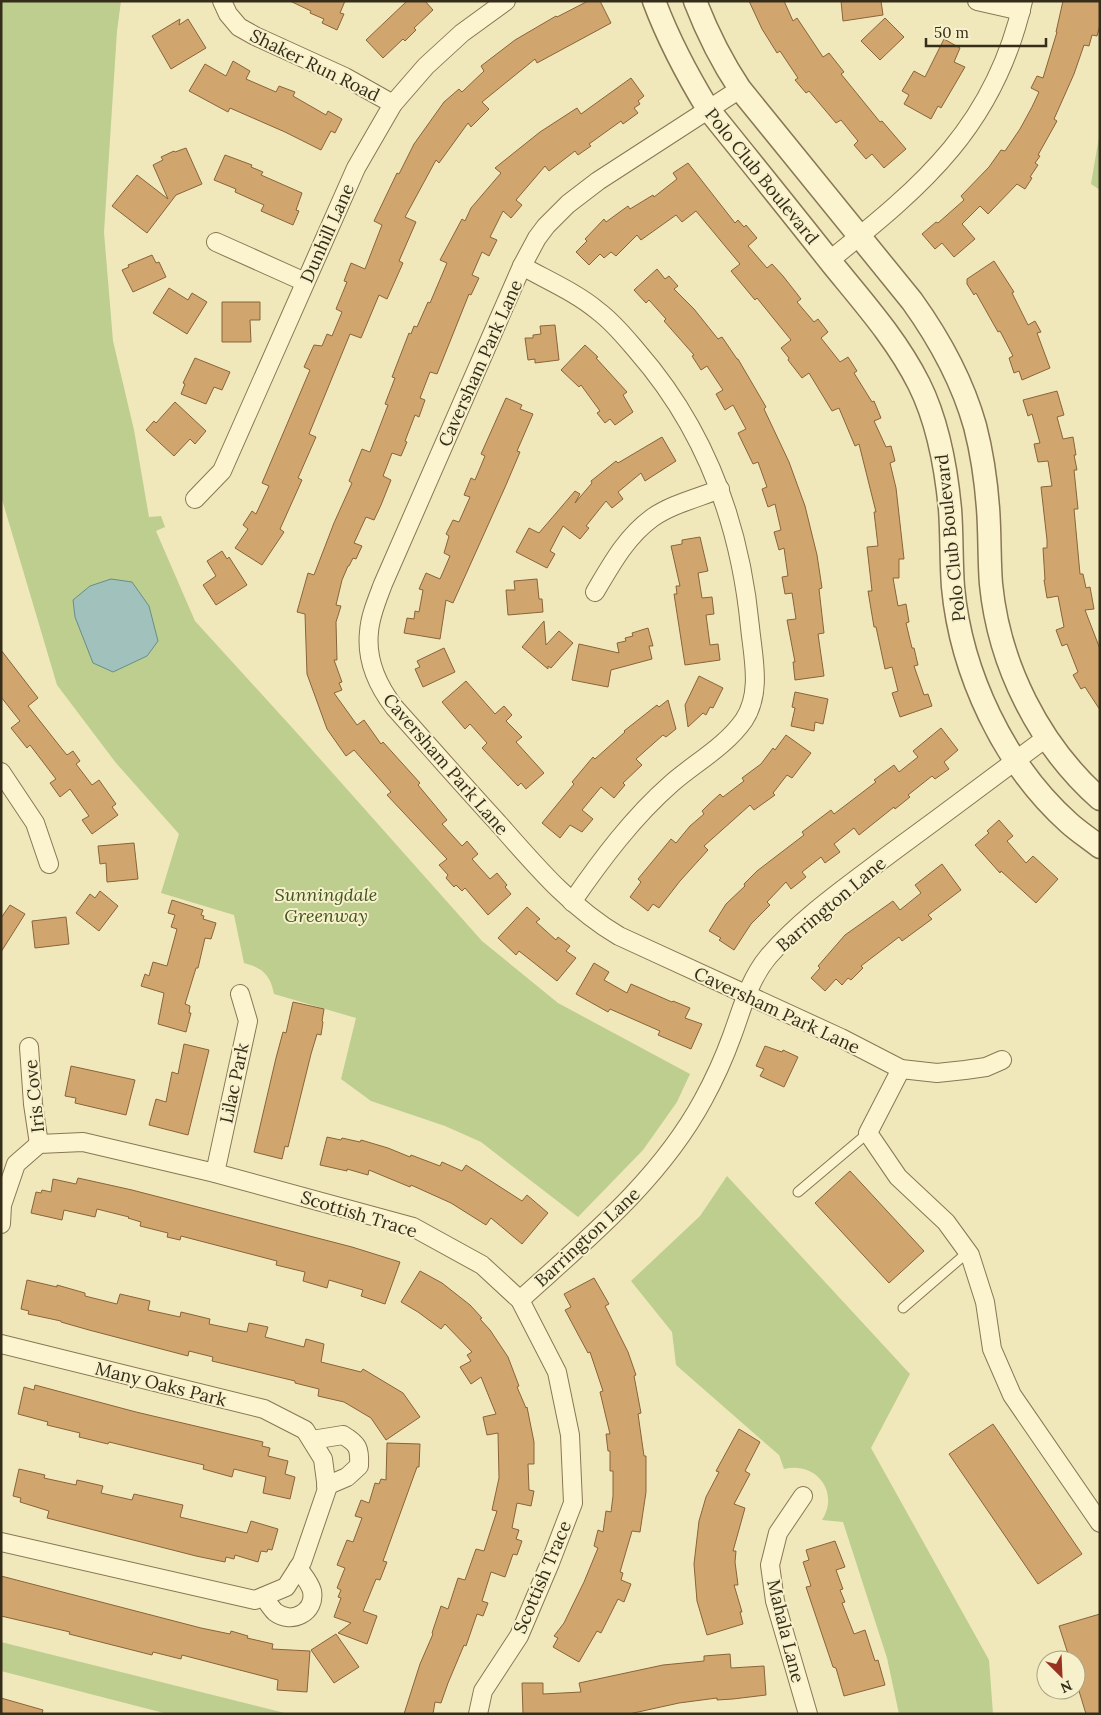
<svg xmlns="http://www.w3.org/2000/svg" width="1101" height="1715" font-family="Lora,serif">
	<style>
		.green { fill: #bdce8f }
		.water { fill: #a0c1bc; stroke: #678e8a }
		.building { fill: #d1a66e; stroke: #896439 }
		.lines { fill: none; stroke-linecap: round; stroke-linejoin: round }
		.service-casing { stroke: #887754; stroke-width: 11 }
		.minor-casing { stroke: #887754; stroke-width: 20 }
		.tertiary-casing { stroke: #887754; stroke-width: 25 }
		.service { stroke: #fbf4ce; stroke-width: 9 }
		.minor { stroke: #fbf4ce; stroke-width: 18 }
		.tertiary { stroke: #fbf4ce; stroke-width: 22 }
		.labels { text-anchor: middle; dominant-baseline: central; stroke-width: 4; stroke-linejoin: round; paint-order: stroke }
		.street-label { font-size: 18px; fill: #362c1a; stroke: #f7f1cb }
		.park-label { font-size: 18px; font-style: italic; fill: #3f541f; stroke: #f7f1cb }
	</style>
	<rect width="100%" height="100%" fill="#f0e8bb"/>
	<g class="green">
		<path d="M 1,1 L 121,1 L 117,31 L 104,232 L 113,341 L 134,430 L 149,517 L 161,516 L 165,527 L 156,531 L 195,621 L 297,733 L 482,941 L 558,1003 L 690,1074 L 677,1102 L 643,1150 L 578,1217 L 481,1142 L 445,1126 L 371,1101 L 341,1079 L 356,1018 L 274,994 C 270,974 262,968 244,963 L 234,915 L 161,893 L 179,834 L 116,763 L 57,685 L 1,496 Z"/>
		<polygon points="1100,131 1100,190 1091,184"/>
		<path d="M 727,1176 L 910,1374 L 871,1448 L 989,1660 L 993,1714 L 899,1714 L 887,1658 L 843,1522 L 822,1520 C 840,1492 816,1461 784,1469 L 779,1455 L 676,1365 L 672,1332 L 631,1281 L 700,1216 Z"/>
		<polygon points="1,1642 289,1714 167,1714 160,1712 1,1671"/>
	</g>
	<polygon class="water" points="111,579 132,582 149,606 158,641 147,656 113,672 93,663 75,617 73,600 90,586"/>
	<g class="building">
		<polygon points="290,1 345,1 340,13 344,14 337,30 322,23 324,19 310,13 311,11"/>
		<polygon points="407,1 425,1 433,10 414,28 416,30 405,41 403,39 383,58 366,40"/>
		<polygon points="588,1 600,1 611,23 537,63 535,59 482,102 489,109 471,127 468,123 439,163 436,160 405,217 416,222 399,261 403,263 387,299 379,295 361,338 350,334 309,434 316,437 298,478 302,480 280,529 284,532 262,565 235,548 248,529 243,525 252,511 256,514 269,486 262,483 310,370 304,367 314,345 322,346 327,334 332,336 342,312 336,309 347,282 344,281 351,263 365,269 382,225 374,221 397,173 399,174 414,144 444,102 459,89 462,92 484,71 481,66 515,40 556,16 557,17"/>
		<polygon points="749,1 784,1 793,21 797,18 823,57 829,53 844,72 841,74 880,122 882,121 906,149 884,168 872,154 866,159 854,145 858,141 841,120 836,123 809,91 806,93 795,80 798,78 780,51 777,53 762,29"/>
		<polygon points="841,1 881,1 883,15 843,21"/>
		<polygon points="1063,1 1100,1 1100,25 1097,36 1092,35 1089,46 1084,45 1074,74 1054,119 1057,121 1038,155 1040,156 1035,163 1038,165 1030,177 1032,178 1025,189 1017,184 988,214 980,206 962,224 975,239 954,257 942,243 935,249 922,234 936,222 938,223 964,200 961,196 989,167 1001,150 1005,151 1020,129 1032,107 1039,92 1031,88 1037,76 1043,78 1057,32 1056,32"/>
		<polygon points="885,18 904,37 880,60 861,41"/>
		<polygon points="180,19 179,25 188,19 206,48 171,69 152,36"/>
		<polygon points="944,39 960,48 954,62 965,67 941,108 938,106 931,119 904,104 909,95 902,91 914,71 925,77"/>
		<polygon points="233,61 250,71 246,79 276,92 279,86 295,92 293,96 326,115 328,111 342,119 335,133 331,131 321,150 285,132 230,108 228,112 189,91 205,64 226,76"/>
		<polygon points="631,78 644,96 638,101 640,104 634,108 638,113 623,124 621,121 589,144 591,146 578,155 575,151 549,171 545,166 516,200 522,205 511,218 503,211 490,237 497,240 489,256 482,252 472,275 479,278 471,295 469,294 437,374 430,372 420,398 425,400 419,417 415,415 405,441 407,442 401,456 392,453 383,476 391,480 381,505 374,520 366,517 354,543 362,546 356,559 353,558 349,566 348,566 342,580 336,605 341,606 336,622 337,660 334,660 342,682 339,683 342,690 334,693 357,725 364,720 381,744 383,742 420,783 418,785 447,820 442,824 462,846 467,841 478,854 472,859 490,879 497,873 507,885 505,887 511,894 488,915 465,888 462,891 456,885 454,887 446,878 448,875 439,865 447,859 387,795 391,792 354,750 346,756 327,729 307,674 305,614 297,612 308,573 314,575 334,523 352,483 349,481 362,449 370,452 388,405 385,404 395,378 392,377 409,333 411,334 414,326 417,327 428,302 430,303 447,263 440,260 462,219 465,221 471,208 501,173 495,168 540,132 577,108 581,114"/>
		<polygon points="186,148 202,184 176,195 147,233 112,206 137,175 168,199 153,165 163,160 161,157 174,151 175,152"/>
		<polygon points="225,155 252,165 251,167 263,172 261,175 302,193 296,210 299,211 293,225 261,211 264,205 235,192 236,189 214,180"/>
		<polygon points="688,163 735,223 738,220 744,227 746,225 757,238 748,246 767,268 772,264 783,276 801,299 797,302 814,322 818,319 828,332 821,338 840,362 848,357 857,371 854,373 872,402 874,401 881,418 874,421 886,447 891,446 895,461 890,463 896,488 904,559 899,559 899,578 893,578 898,606 906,604 909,622 906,623 912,648 914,648 918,665 914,666 924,695 928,694 932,706 900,717 892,693 898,691 892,667 885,669 876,627 874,627 868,591 872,591 867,547 878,546 874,512 876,512 859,444 855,446 839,408 832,411 809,373 802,378 788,360 789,358 781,348 791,340 757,298 755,300 731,271 740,264 696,211 682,222 676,215 641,240 637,235 616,256 611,252 604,258 600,254 589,265 576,252 587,241 585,239 604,219 606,222 628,206 630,209 653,195 654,197 677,179 673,173"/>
		<polygon points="152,255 156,263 159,262 166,277 133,292 122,270 129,267 128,265"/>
		<polygon points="994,261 1014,292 1012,293 1028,325 1035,321 1041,332 1037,333 1050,368 1022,380 1019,371 1014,373 1009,358 1013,356 1000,331 998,332 976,293 974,295 967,284 967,279"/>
		<polygon points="657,269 665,279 669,276 678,286 674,289 694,309 718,339 722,337 737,359 738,359 766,407 764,409 789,462 805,506 817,555 822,588 819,589 824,633 818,634 824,676 795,680 793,662 795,662 787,620 796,619 792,593 785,594 782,577 788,576 784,548 779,550 774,532 781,530 775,504 768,507 762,489 767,487 758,462 753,464 738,433 746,429 733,405 725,410 716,394 723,390 707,366 701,370 692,356 694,355 664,321 666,319 649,300 646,303 634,290"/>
		<polygon points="169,288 188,300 192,293 207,302 187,334 153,313"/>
		<polygon points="222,302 260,302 260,320 250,320 251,342 222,342"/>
		<polygon points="555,325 559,360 535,363 535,359 528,360 525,338 533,338 533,335 541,334 540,326"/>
		<polygon points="585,345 598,357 596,358 627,392 623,395 633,412 615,425 610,419 605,423 597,413 600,411 581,385 579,387 561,370"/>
		<polygon points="195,358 230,372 222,390 214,387 206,404 181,394 185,384 183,383"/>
		<polygon points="1057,391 1064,415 1057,417 1063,439 1073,437 1076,455 1074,455 1077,470 1074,470 1078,509 1074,509 1080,574 1083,574 1086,588 1090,587 1094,609 1085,610 1100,649 1100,710 1085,687 1081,689 1073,675 1078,672 1067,644 1062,646 1056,630 1064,627 1058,596 1047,598 1044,580 1045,580 1043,548 1047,548 1047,540 1041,487 1052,486 1048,461 1038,462 1034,444 1040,443 1032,414 1028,416 1023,400"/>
		<polygon points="506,398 522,405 520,409 533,414 517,451 520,452 506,485 453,603 446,600 440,639 404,633 407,618 414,619 415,611 419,612 423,590 419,589 426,573 440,579 450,556 444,553 449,536 446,534 453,520 459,522 470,497 464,495 471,478 475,480 485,456 481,454"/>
		<polygon points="175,402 206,431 195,444 190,439 174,456 146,430 154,421 156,423"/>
		<polygon points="662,437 676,461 645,481 641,473 618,492 623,499 612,508 606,501 586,526 589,528 580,539 563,526 550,551 555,554 547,568 516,552 529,528 539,533 575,491 580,494 575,503 592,483 591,481 616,461 618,463"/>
		<polygon points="700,537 708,571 698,573 702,598 712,597 714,614 706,615 710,645 718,644 720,660 685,665 674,594 677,594 676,586 680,586 671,546 682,544 682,540"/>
		<polygon points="222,551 227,559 229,557 247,585 216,605 203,585 216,576 207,561"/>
		<polygon points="537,579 539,599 542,599 543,612 508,615 506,590 515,590 514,581"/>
		<polygon points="544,621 546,645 559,631 573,643 551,668 548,666 548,669 522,647"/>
		<polygon points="648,628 653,646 649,646 652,659 611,670 608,687 572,680 579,644 619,653 617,643 626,641 625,638 633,636 632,633"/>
		<polygon points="444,648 455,672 423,687 415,669 420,667 417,661"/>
		<polygon points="1,650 38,698 28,706 62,749 67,755 73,751 80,761 76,764 92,785 99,780 116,804 112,807 118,815 92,834 82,820 89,816 70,789 60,797 50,783 56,779 30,745 27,748 11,728 20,721 1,697"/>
		<polygon points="699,676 723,688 713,708 710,707 706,715 703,713 688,727 685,705"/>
		<polygon points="466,681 495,714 504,706 512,715 506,721 522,737 516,742 544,773 526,789 521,783 518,786 482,748 487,743 470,724 465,729 442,702"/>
		<polygon points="795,692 828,699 823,724 815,722 814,731 791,726 795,708 792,707"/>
		<polygon points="668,700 676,729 666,737 663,735 636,759 642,765 623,783 625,785 614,798 601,787 582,810 593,819 582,832 570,825 560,838 542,823 574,784 572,782 593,757 595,759 625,732 624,731 657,705 659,707"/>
		<polygon points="941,728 958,750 944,762 949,769 935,779 932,776 908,795 910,797 895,809 894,807 859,835 854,828 834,844 840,852 825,863 821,857 802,872 806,877 791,889 786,882 767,902 770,905 751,924 734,950 719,940 721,938 709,931 726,904 745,886 744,884 757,871 804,835 802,832 831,810 834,814 876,782 874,780 894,765 899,772 918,757 913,751"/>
		<polygon points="786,735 811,753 792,778 787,775 773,793 775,795 754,810 750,805 704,846 708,850 680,881 659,908 653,904 648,911 630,897 641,882 638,879 671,839 676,843 690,826 704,814 702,811 708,805 720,794 723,797 744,781 742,778 761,764 773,748 775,750"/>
		<polygon points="999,820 1013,836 1007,841 1026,863 1033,856 1058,879 1036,903 1001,871 1000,873 975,845 989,833 987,831"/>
		<polygon points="134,843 138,879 107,882 106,863 100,864 98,846"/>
		<polygon points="942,864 961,890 928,915 932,919 902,941 899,937 861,966 863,968 851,980 848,978 842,985 836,979 825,991 811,978 820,968 818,966 845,935 893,901 900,910 921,893 915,885"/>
		<polygon points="100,891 118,906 99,931 76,913 90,894 95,898"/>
		<polygon points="172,900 203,910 201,915 204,916 203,919 216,923 211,939 205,938 198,968 196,968 185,1004 190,1006 189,1013 191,1013 186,1032 158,1024 164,993 141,986 145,974 149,976 153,962 167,966 177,929 171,927 175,915 168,913"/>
		<polygon points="10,905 25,914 1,952 1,918"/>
		<polygon points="527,907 540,919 536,922 556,940 558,937 570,946 566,951 576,958 557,981 519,951 516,955 498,938"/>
		<polygon points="66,917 69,944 35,948 32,921"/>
		<polygon points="594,963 609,972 604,980 627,993 631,984 672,1002 673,1001 690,1008 685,1018 702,1024 691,1049 658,1035 660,1031 610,1009 608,1012 576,994"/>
		<polygon points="293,1002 324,1009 322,1021 323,1022 321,1035 317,1034 311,1054 288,1147 285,1146 282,1159 254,1152 276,1058 283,1032 286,1033"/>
		<polygon points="184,1044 209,1050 188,1135 149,1125 156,1099 166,1102 172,1072 178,1074"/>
		<polygon points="765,1046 782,1052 783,1050 798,1057 784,1087 760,1076 764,1069 756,1066"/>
		<polygon points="71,1066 135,1080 126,1115 75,1103 76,1098 65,1096"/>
		<polygon points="327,1137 341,1140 342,1138 360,1142 361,1140 388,1148 410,1157 411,1155 440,1166 442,1162 462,1171 466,1165 522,1201 527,1195 548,1213 522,1244 491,1218 486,1225 451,1203 411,1185 410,1187 369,1170 368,1175 347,1169 347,1171 320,1165"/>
		<polygon points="850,1171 924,1251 889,1283 815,1203"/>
		<polygon points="78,1178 132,1190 352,1247 400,1262 385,1304 361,1296 363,1290 329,1280 327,1288 303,1281 305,1272 276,1265 277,1261 181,1236 180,1240 167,1237 168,1233 140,1226 141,1222 128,1218 129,1217 97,1209 95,1217 64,1210 62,1220 31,1213 36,1192 41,1193 42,1190 51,1192 53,1179 76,1184"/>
		<polygon points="420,1271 442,1283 470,1305 482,1318 480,1319 490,1330 508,1357 519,1386 517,1387 526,1408 527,1407 534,1442 534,1464 528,1464 529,1490 534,1491 531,1506 517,1503 512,1528 519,1530 516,1539 522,1541 517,1555 513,1554 505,1577 491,1572 482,1601 488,1603 483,1616 477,1614 466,1646 464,1645 448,1683 441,1703 435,1702 433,1714 404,1714 420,1664 433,1634 432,1633 441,1606 448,1609 458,1578 465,1580 476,1549 484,1551 497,1511 492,1510 499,1478 498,1433 487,1435 483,1417 496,1414 481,1377 471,1384 460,1367 471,1361 467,1355 472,1352 445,1324 441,1329 418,1312 401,1302"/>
		<polygon points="594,1278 609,1304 605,1306 628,1352 636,1375 634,1376 641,1413 638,1414 644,1456 646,1456 646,1492 640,1532 632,1531 620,1572 623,1573 621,1580 631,1584 624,1602 618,1599 601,1633 597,1631 579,1662 553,1647 558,1638 554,1636 564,1623 584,1582 598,1548 594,1546 598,1530 603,1532 606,1511 611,1512 613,1496 613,1471 610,1471 610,1451 608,1451 606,1434 610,1434 600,1392 603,1391 590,1352 588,1353 565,1310 571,1307 564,1294"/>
		<polygon points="27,1280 57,1287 57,1285 85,1293 85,1296 117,1304 120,1294 150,1301 148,1310 180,1317 181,1312 210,1319 209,1324 247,1332 249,1323 268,1327 265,1337 304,1347 306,1339 324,1344 321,1362 361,1372 363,1369 403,1393 420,1417 386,1440 371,1418 344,1402 318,1396 319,1389 295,1383 295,1381 212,1361 213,1357 189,1351 188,1356 89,1330 61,1322 61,1321 28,1314 29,1311 21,1309"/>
		<polygon points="35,1385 136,1412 263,1442 262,1446 270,1448 268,1456 288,1461 285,1474 295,1477 290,1499 263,1493 266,1477 234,1469 232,1477 203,1469 204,1465 109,1442 108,1444 79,1437 80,1433 47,1425 48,1422 18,1414 24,1387 34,1390"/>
		<polygon points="993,1424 1082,1554 1038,1584 949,1454"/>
		<polygon points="739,1429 760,1442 745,1471 750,1474 734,1504 745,1508 733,1551 736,1551 735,1562 738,1585 734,1585 742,1612 740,1612 743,1624 707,1635 697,1601 694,1564 699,1521 706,1497 719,1472 716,1471"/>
		<polygon points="387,1443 420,1444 419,1467 417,1467 383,1561 387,1562 380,1580 376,1579 363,1611 377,1616 367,1644 338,1633 351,1623 334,1617 341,1598 338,1597 341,1590 337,1588 345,1568 337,1565 347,1540 353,1542 362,1518 355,1516 361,1500 369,1503 375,1483 379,1484 381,1479 386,1480"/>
		<polygon points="19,1469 45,1475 44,1478 76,1485 77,1480 103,1486 101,1493 132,1500 134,1494 183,1505 180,1517 247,1533 251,1521 278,1529 272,1550 268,1549 267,1552 261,1551 258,1562 235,1555 234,1559 226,1557 225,1562 196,1556 47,1518 49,1511 20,1502 21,1498 13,1496"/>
		<polygon points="835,1541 845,1567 836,1570 843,1589 840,1590 845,1602 842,1603 854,1634 865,1630 875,1661 878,1660 885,1685 844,1696 836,1668 833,1667 806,1587 811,1586 803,1562 809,1560 806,1550"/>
		<polygon points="1,1576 201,1628 230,1634 231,1631 248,1636 247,1638 273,1644 272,1649 310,1651 307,1692 277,1690 278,1680 182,1655 181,1659 153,1652 152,1655 69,1634 70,1632 1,1616"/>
		<polygon points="1100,1614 1100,1714 1086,1714 1076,1681 1076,1660 1070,1660 1059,1626"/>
		<polygon points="336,1634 359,1667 334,1683 311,1650"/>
		<polygon points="730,1654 731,1668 764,1666 766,1695 733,1699 717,1700 717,1698 679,1703 629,1714 523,1714 522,1683 543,1683 543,1694 581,1692 579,1683 663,1665 704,1661 704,1656"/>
		<polygon points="1,1698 43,1710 42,1714 1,1714"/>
	</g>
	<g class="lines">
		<defs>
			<g id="service">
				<polyline points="798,1192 868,1133"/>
				<polyline points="903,1308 968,1252"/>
			</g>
			<g id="minor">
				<polyline points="222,1 228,14 239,27 255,36 345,77 393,104"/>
				<polyline points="977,1 1021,11"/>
				<path d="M 740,89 L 598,181 L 568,204 L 546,226 L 537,238 L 522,266 L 383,584 C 377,600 370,616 369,632 C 366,660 378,686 394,707 C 429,746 463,785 498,823 C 535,865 571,908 619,936 L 841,1038 L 901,1069 L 937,1073 L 965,1070 L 986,1067 L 1002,1060"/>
				<polyline points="216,242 305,282"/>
				<path d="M 830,260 C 924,185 995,125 1023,1"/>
				<path d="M 522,266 C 547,280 577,293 598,311 C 613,322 625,337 637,351 C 706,430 740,523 750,627 C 753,657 762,693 744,720 C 726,746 695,763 672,783 C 633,817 601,860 572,902"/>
				<polyline points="195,499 222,471 356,168 393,104 426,66 462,33 506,1"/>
				<path d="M 595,592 C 611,565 626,537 652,518 C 672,504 698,498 720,489"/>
				<polyline points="1,772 35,823 49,864"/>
				<polyline points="29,1047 33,1104 39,1144"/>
				<polyline points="901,1069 868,1133 898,1177 946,1222 970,1255 985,1302 992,1349 1012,1395 1100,1523"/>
				<polyline points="215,1173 248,1021 240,994"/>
				<polyline points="1,1224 2,1205 16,1164 39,1144 83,1142 215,1173 413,1227 482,1265 520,1300 557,1372 570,1435 573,1503 550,1563 519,1636 483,1691 478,1714"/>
				<path d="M 520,1300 C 587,1239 659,1181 703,1100 C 714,1080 724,1058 732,1036 C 742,1009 749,980 768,957 C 802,917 849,885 891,853 C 943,815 995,776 1046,738"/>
				<polyline points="1,1344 264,1409 305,1430 323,1459 327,1489 302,1562 286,1587 255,1600 1,1542"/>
				<path d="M 312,1440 L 343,1435 C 358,1444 360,1448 359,1466 L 347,1477 L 326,1486"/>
				<polyline points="803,1496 778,1533 770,1565 775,1601 808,1714"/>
				<path d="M 263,1597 C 267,1601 271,1608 275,1612 C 292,1625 316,1612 312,1591 C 310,1583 303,1575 298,1568"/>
			</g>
			<g id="tertiary">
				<path d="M 654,1 C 669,41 686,73 708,109 C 750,161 792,213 833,265 C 864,303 897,340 919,384 C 938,422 946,467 950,509 C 952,535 951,561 953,587 C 961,673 1004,765 1069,823 C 1079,832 1090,839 1100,847"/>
				<path d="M 695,1 C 707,32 722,62 740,89 L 912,301 C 940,340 962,380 975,426 C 982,453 986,481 988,508 C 990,534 989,559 991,584 C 999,665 1039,745 1100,799"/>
			</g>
		</defs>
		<use href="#service" class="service-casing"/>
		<use href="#minor" class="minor-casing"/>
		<use href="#tertiary" class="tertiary-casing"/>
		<use href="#service" class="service"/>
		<use href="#minor" class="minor"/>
		<use href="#tertiary" class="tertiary"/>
	</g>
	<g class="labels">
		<g class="street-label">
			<text transform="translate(315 65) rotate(26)">Shaker Run Road</text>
			<text transform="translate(762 176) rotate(51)">Polo Club Boulevard</text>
			<text transform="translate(327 233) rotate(-66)">Dunhill Lane</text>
			<text transform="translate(480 363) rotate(-66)">Caversham Park Lane</text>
			<text transform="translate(950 538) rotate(-96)">Polo Club Boulevard</text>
			<text transform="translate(446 764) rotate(49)">Caversham Park Lane</text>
			<text transform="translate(831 904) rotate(-40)">Barrington Lane</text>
			<text transform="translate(777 1010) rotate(25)">Caversham Park Lane</text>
			<text transform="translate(234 1083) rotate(-78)">Lilac Park</text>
			<text transform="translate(34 1096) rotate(-96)">Iris Cove</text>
			<text transform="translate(359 1214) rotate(17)">Scottish Trace</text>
			<text transform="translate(587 1237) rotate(-43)">Barrington Lane</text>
			<text transform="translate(161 1384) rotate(14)">Many Oaks Park</text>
			<text transform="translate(542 1577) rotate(-67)">Scottish Trace</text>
			<text transform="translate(786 1631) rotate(76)">Mahala Lane</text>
		</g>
		<g class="park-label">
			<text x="326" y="894">Sunningdale<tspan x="326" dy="21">Greenway</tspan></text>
		</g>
	</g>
	<rect width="1101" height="1715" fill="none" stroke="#362c1a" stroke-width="5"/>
	<g transform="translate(1061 1675) rotate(156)"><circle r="24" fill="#f7f1cb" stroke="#aaa284"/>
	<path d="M0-4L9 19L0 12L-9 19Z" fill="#9a3221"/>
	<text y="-8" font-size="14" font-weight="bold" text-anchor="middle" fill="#362c1a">N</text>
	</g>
	<path d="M926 38v8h120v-8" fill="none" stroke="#362c1a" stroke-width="2.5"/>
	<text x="934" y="38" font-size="15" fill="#362c1a" stroke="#f7f1cb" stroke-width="4" paint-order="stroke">50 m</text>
</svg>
